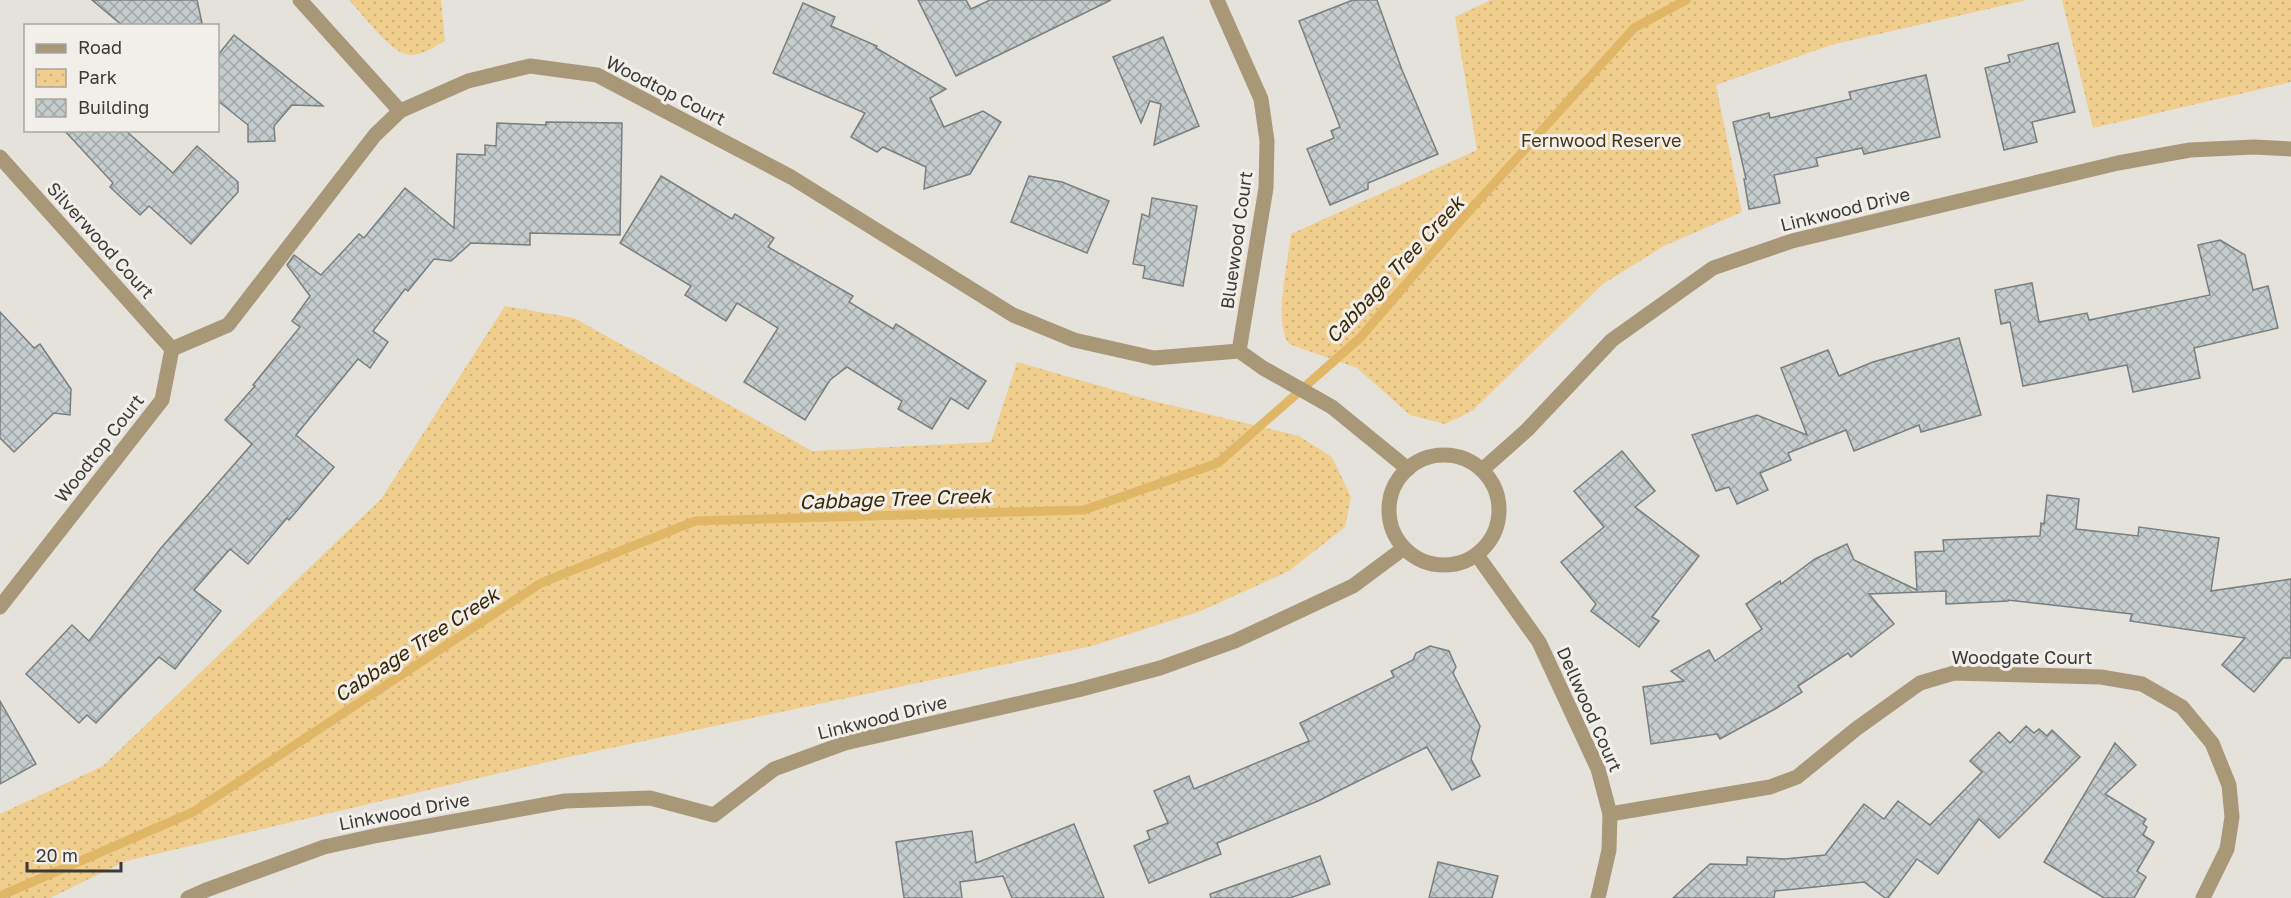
<svg xmlns="http://www.w3.org/2000/svg" width="2291" height="898" font-family="'Golos Text',sans-serif">
	<style>
		.park { fill: url(#park-dots) }
		.lines { fill: none; stroke-linecap: round; stroke-linejoin: round }
		.stream { stroke: #e0b766; stroke-width: 9 }
		.building { fill: url(#building-cross-hatch); stroke: #797f80; stroke-width: 1.5 }
		.minor { stroke: #a99878; stroke-width: 15 }
		.labels { text-anchor: middle; dominant-baseline: central; stroke-width: 6; stroke-linejoin: round; paint-order: stroke }
		.street-label { font-size: 18px; fill: #3b3a38; stroke: #f2efea }
		.park-label { font-size: 18px; fill: #473613; stroke: #f2efea }
		.water-label { font-size: 20px; font-style: italic; fill: #3a2905; stroke: #f2efea }
	</style>
	<defs>
		<pattern id="park-dots" width="8" height="8" patternUnits="userSpaceOnUse" patternTransform="scale(1.5)"><rect width="8" height="8" fill="#f0ce8d"/><path d="M2 2h.1M6 6h.1" fill="none" stroke="#cfb27a" stroke-width="1.8" stroke-linecap="round"/></pattern>
		<pattern id="building-cross-hatch" width="8" height="8" patternUnits="userSpaceOnUse" patternTransform="scale(1.5)"><rect width="8" height="8" fill="#c5cccd"/><path d="M0 0l8 8M0 8l8-8" fill="none" stroke="#a1a7a7"/></pattern>
	</defs>
	<rect width="100%" height="100%" fill="#e5e2dc"/>
	<g class="park">
		<path d="M 349,0 L 441,0 L 445,41 C 435,46 423,55 411,55 C 391,55 363,14 349,0 Z"/>
		<path d="M 1491,0 L 2027,0 L 1831,45 L 1716,85 L 1742,212 L 1664,246 L 1603,284 L 1472,411 L 1445,424 L 1410,415 L 1357,368 L 1289,344 C 1273,321 1288,263 1291,234 L 1477,150 L 1455,17 Z"/>
		<polygon points="2062,0 2291,0 2291,82 2093,128"/>
		<polygon points="505,306 574,318 812,451 991,442 1017,362 1149,400 1299,436 1332,457 1351,497 1345,527 1289,571 1201,611 1092,646 564,758 126,861 50,898 0,898 0,814 103,766 381,499"/>
	</g>
	<g class="lines">
		<polyline class="stream" points="0,896 193,812 541,583 695,521 1084,510 1218,463 1360,338 1453,229 1634,28 1686,0"/>
	</g>
	<g class="building">
		<polygon points="92,0 197,0 202,23 189,26 123,26"/>
		<polygon points="918,0 966,0 971,9 990,0 1111,0 956,76"/>
		<polygon points="1353,0 1377,0 1402,70 1438,154 1368,183 1368,189 1330,205 1307,149 1334,138 1331,131 1340,127 1299,21"/>
		<polygon points="803,3 835,17 831,26 877,46 876,48 946,89 930,98 944,127 983,111 1001,122 970,174 924,189 926,167 883,147 877,152 851,137 865,113 773,73"/>
		<polygon points="234,35 323,106 292,105 274,126 275,141 248,142 248,125 218,101 218,55"/>
		<polygon points="1163,37 1199,126 1154,145 1161,104 1150,101 1141,123 1113,57"/>
		<polygon points="2058,43 2075,112 2032,122 2037,142 2004,150 1985,68 2010,62 2008,55"/>
		<polygon points="1926,75 1940,137 1864,154 1862,148 1816,158 1818,166 1774,175 1780,203 1749,209 1744,179 1746,179 1733,122 1769,113 1770,118 1851,99 1849,92"/>
		<polygon points="546,122 622,123 620,235 530,233 530,245 471,243 451,261 434,259 408,291 405,289 373,331 388,342 370,368 358,359 296,435 334,467 289,520 287,518 248,564 230,549 194,590 221,611 175,669 159,657 96,723 87,715 79,723 26,674 72,625 89,641 161,548 252,444 225,420 255,386 253,385 300,327 292,321 310,296 287,265 294,255 321,275 359,234 364,238 405,188 454,228 457,154 485,155 485,145 496,146 497,123 546,125"/>
		<polygon points="64,130 125,130 173,173 197,146 238,182 238,192 191,244 149,206 140,215 110,187 113,183"/>
		<polygon points="661,176 732,219 735,214 774,238 768,247 853,296 849,302 893,329 896,324 986,381 968,409 951,398 932,429 898,409 902,401 847,367 830,380 805,420 744,382 778,328 737,303 726,321 685,295 691,286 620,243"/>
		<polygon points="1029,176 1062,182 1109,201 1087,253 1011,222"/>
		<polygon points="1152,198 1197,206 1183,286 1143,278 1145,266 1133,264 1142,214 1149,217"/>
		<polygon points="2220,240 2245,255 2253,290 2268,286 2278,328 2194,348 2200,378 2133,392 2127,365 2023,386 2010,322 2001,324 1995,290 2032,283 2039,322 2087,313 2089,320 2210,295 2198,245"/>
		<polygon points="0,312 34,348 40,344 71,389 70,415 54,413 14,452 0,438"/>
		<polygon points="1959,338 1981,415 1921,432 1919,425 1854,451 1846,430 1788,453 1791,460 1760,473 1768,490 1737,504 1729,487 1716,491 1692,435 1757,415 1807,435 1781,368 1828,350 1839,376 1873,362"/>
		<polygon points="1622,451 1655,491 1635,507 1699,556 1652,617 1659,621 1639,647 1591,611 1596,604 1561,562 1604,527 1574,491"/>
		<polygon points="2047,495 2079,499 2076,529 2138,536 2139,527 2219,538 2211,591 2291,579 2291,658 2283,658 2254,692 2222,665 2245,638 2130,621 2132,614 2008,600 2008,601 1946,604 1946,591 1869,594 1894,624 1851,657 1848,653 1798,686 1802,692 1775,709 1720,739 1717,734 1651,744 1643,687 1684,681 1671,671 1709,650 1715,661 1762,629 1746,604 1780,581 1781,584 1815,559 1847,544 1854,560 1917,590 1915,552 1944,551 1943,540 2040,536 2041,523 2044,524"/>
		<polygon points="1430,646 1449,651 1456,667 1453,673 1480,726 1471,759 1480,776 1452,790 1427,747 1318,801 1217,843 1221,854 1149,883 1134,846 1150,839 1147,831 1168,823 1154,791 1189,776 1194,789 1309,741 1300,723 1394,677 1391,671 1413,660 1416,653"/>
		<polygon points="0,701 36,764 0,784"/>
		<polygon points="2026,726 2034,733 2039,729 2047,736 2052,730 2080,757 1999,838 1979,819 1938,874 1917,859 1888,898 1885,898 1864,882 1775,891 1774,898 1673,898 1710,864 1747,865 1747,857 1785,859 1825,855 1864,804 1884,819 1898,801 1930,825 1982,772 1970,761 1999,732 2010,743"/>
		<polygon points="2115,743 2136,765 2105,794 2146,819 2143,824 2147,827 2143,835 2154,842 2137,871 2146,877 2134,898 2104,898 2044,862"/>
		<polygon points="1074,824 1104,898 1012,898 1003,876 960,882 962,898 904,898 896,842 972,831 976,863"/>
		<polygon points="1320,856 1330,884 1290,898 1211,898 1210,894"/>
		<polygon points="1438,862 1498,876 1492,898 1429,898"/>
	</g>
	<g class="lines">
		<g class="minor">
			<polyline points="300,0 400,111"/>
			<polyline points="1217,0 1261,99 1267,141 1266,188 1239,351"/>
			<polyline points="0,157 172,349"/>
			<circle cx="1444" cy="510" r="55"/>
			<polyline points="1482,470 1527,430 1612,340 1713,268 1792,241 2118,163 2190,150 2254,147 2291,149"/>
			<polyline points="1477,555 1539,642 1598,769 1610,814 1609,850 1598,898"/>
			<polyline points="0,607 162,400 172,349 228,325 375,135 400,111 468,81 530,66 597,75 791,177 1013,315 1074,340 1154,358 1239,351 1263,368 1332,407 1408,469"/>
			<polyline points="1610,814 1770,787 1797,777 1856,729 1920,683 1954,673 2101,677 2142,684 2182,707 2212,743 2229,785 2232,817 2227,849 2203,898"/>
			<polyline points="188,898 206,890 324,847 379,835 565,801 650,798 714,815 774,769 845,743 1078,690 1160,668 1235,641 1353,586 1404,548"/>
		</g>
	</g>
	<g class="labels">
		<g class="street-label">
			<text transform="translate(666 90) rotate(27)">Woodtop Court</text>
			<text transform="translate(1845 209) rotate(-14)">Linkwood Drive</text>
			<text transform="translate(101 240) rotate(48)">Silverwood Court</text>
			<text transform="translate(1236 240) rotate(-82)">Bluewood Court</text>
			<text transform="translate(99 448) rotate(-52)">Woodtop Court</text>
			<text x="2022" y="657">Woodgate Court</text>
			<text transform="translate(1590 709) rotate(66)">Dellwood Court</text>
			<text transform="translate(882 717) rotate(-14)">Linkwood Drive</text>
			<text transform="translate(404 811) rotate(-11)">Linkwood Drive</text>
		</g>
		<g class="park-label">
			<text x="1601" y="140">Fernwood Reserve</text>
		</g>
		<g class="water-label">
			<text transform="translate(1394 269) rotate(-47)">Cabbage Tree Creek</text>
			<text transform="translate(895 498) rotate(-2)">Cabbage Tree Creek</text>
			<text transform="translate(416 644) rotate(-33)">Cabbage Tree Creek</text>
		</g>
	</g>
	<rect x="24" y="24" width="195" height="108" fill="#f2efea" stroke="#a9a7a3" stroke-width="1.5"/>
	<rect x="36" y="44" width="30" height="9" fill="#a99878" stroke="#a9a7a3" stroke-width="1.5"/>
	<text x="78" y="54" font-size="18" fill="#3b3a38">Road</text>
	<rect x="36" y="69" width="30" height="18" fill="url(#park-dots)" stroke="#a9a7a3" stroke-width="1.5"/>
	<text x="78" y="84" font-size="18" fill="#3b3a38">Park</text>
	<rect x="36" y="99" width="30" height="18" fill="url(#building-cross-hatch)" stroke="#a9a7a3" stroke-width="1.5"/>
	<text x="78" y="114" font-size="18" fill="#3b3a38">Building</text>
	<path d="M27 862v9h94v-9" fill="none" stroke="#3b3a38" stroke-width="3"/>
	<text x="36" y="862" font-size="18" fill="#3b3a38" stroke="#f2efea" stroke-width="4.5" paint-order="stroke">20 m</text>
</svg>
